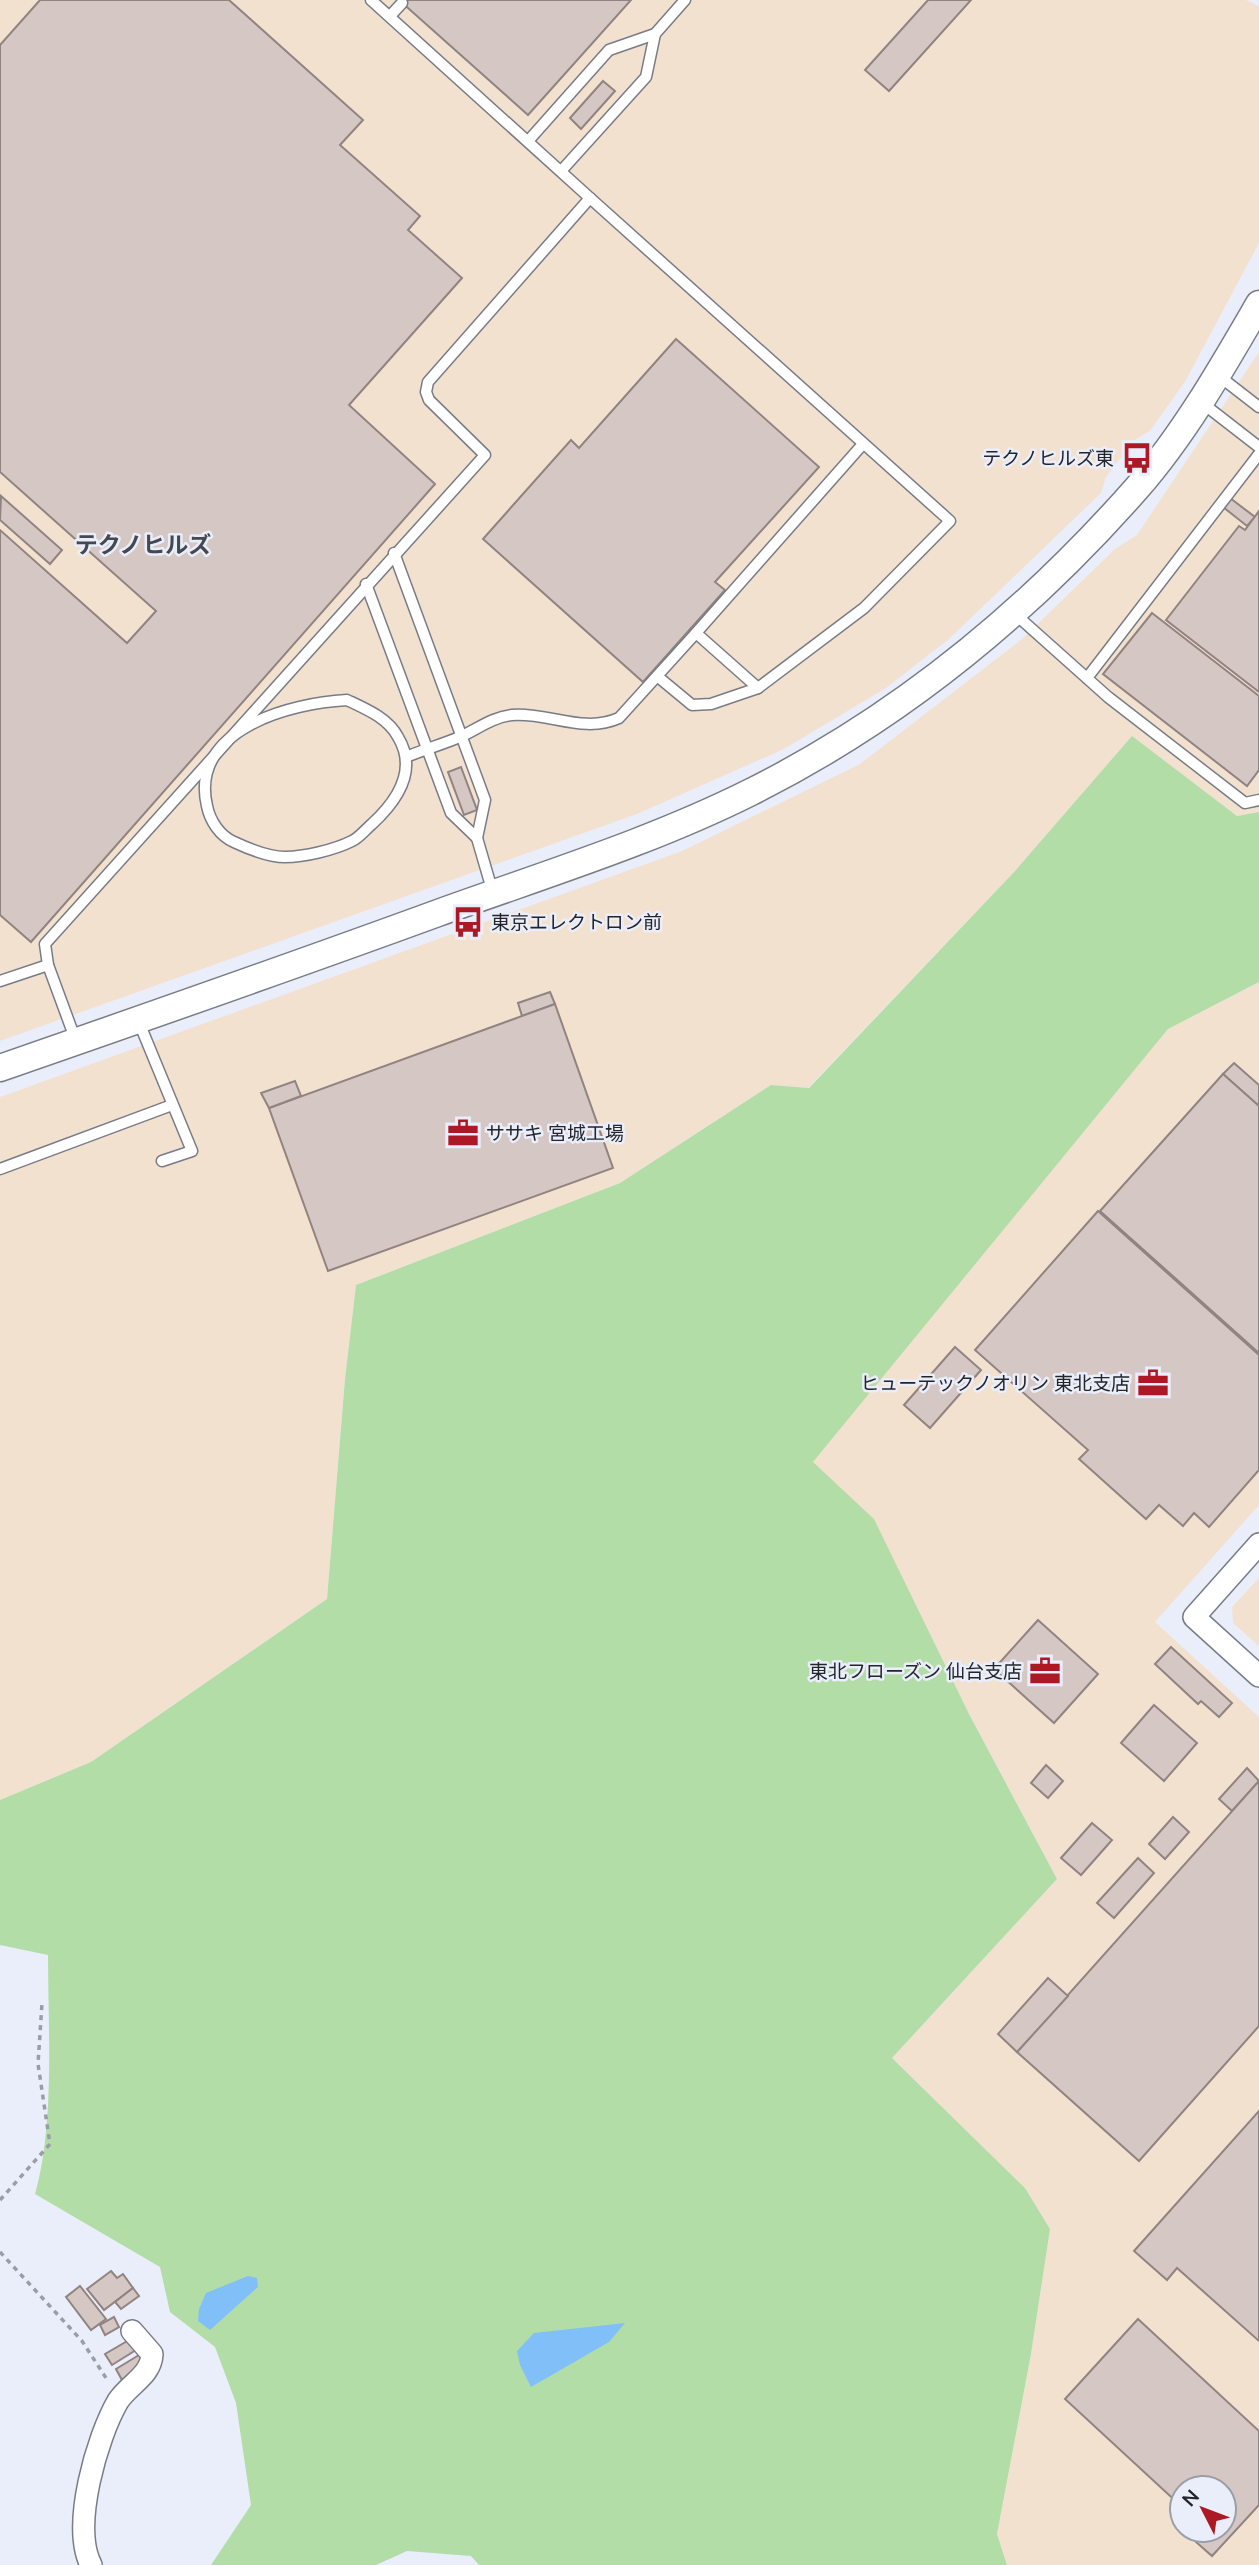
<svg xmlns="http://www.w3.org/2000/svg" width="1259" height="2565" font-family="Mulish,'Noto Sans JP',sans-serif">
	<style>
		.industrial { fill: #f3e1d0; fill-rule: evenodd }
		.green { fill: #b3dda7 }
		.water { fill: #81bff9 }
		.building { fill: #d5c7c4; stroke: #908380; stroke-width: 2 }
		.lines { fill: none; stroke-linecap: round; stroke-linejoin: round }
		.service-casing { stroke: #787c86; stroke-width: 13 }
		.minor-casing { stroke: #787c86; stroke-width: 24 }
		.tertiary-casing { stroke: #787c86; stroke-width: 29 }
		.path { stroke: #999da5; stroke-width: 3.5; stroke-dasharray: 5 5; stroke-linecap: butt }
		.service { stroke: #fff; stroke-width: 10 }
		.minor { stroke: #fff; stroke-width: 21 }
		.tertiary { stroke: #fff; stroke-width: 26 }
		.labels { text-anchor: middle; dominant-baseline: central; stroke-width: 5; stroke-linejoin: round; paint-order: stroke }
		.poi-label { font-size: 19px; fill: #232529; stroke: #eaeefa; text-anchor: end }
		.quarter-label { font-size: 23px; font-weight: bold; fill: #444851; stroke: #eaeefa }
	</style>
	<rect width="100%" height="100%" fill="#eaeefa"/>
	<g class="industrial">
		<polygon points="0,0 1246,0 1259,6 1259,243 1186,380 1150,431 1133,441 1106,477 1101,493 949,639 886,688 784,749 637,814 0,1041"/>
		<polygon points="1259,352 1259,812 1237,816 1132,737 1015,871 808,1088 771,1085 620,1183 356,1285 345,1379 327,1599 91,1762 0,1800 0,1097 682,851 860,764 1021,640 1115,549 1137,535"/>
		<path d="M 1259,982 L 1259,1505 L 1155,1622 L 1259,1717 L 1259,2565 L 1007,2565 L 997,2534 L 1031,2354 L 1050,2229 L 1025,2188 L 892,2058 L 1057,1879 L 969,1714 L 812,1462 L 1168,1029 ZM 1182,2488 L 1224,2488 L 1224,2530 L 1182,2530 Z"/>
		<polygon points="1259,1578 1259,1646 1233,1623 1232,1607"/>
	</g>
	<path class="green" d="M 1132,736 L 1237,816 L 1259,812 L 1259,982 L 1168,1029 L 813,1462 L 874,1519 L 969,1714 L 1057,1879 L 892,2058 L 1025,2188 L 1050,2229 L 1031,2354 L 997,2534 L 1007,2565 L 479,2565 L 471,2556 L 407,2551 L 376,2565 L 211,2565 L 251,2505 L 236,2403 L 215,2347 L 170,2312 L 160,2267 L 35,2194 C 55,2124 48,2028 48,1955 L 0,1945 L 0,1800 L 91,1762 L 327,1599 L 345,1379 L 356,1285 L 620,1183 L 771,1085 L 809,1088 L 1015,871 Z"/>
	<g class="water">
		<polygon points="248,2276 257,2278 258,2287 210,2330 198,2321 199,2309 206,2293"/>
		<polygon points="625,2323 609,2342 531,2387 520,2365 517,2351 534,2333"/>
	</g>
	<g class="building">
		<polygon points="40,0 229,0 363,120 340,145 420,216 408,230 462,278 349,405 435,484 31,942 0,915 0,530 127,643 156,611 0,472 0,45"/>
		<polygon points="399,0 631,0 528,115"/>
		<polygon points="928,0 971,0 889,91 865,70"/>
		<polygon points="603,81 615,91 581,129 570,118"/>
		<polygon points="676,339 819,467 715,582 725,590 643,682 483,539 571,440 579,448"/>
		<polygon points="1,496 62,550 50,564 0,520"/>
		<polygon points="1230,498 1255,517 1247,526 1223,507"/>
		<polygon points="1259,511 1259,692 1166,620 1239,526 1245,530"/>
		<polygon points="1152,613 1259,696 1259,770 1247,786 1103,674"/>
		<polygon points="461,767 477,810 464,815 448,772"/>
		<polygon points="550,992 555,1004 522,1016 518,1003"/>
		<polygon points="555,1004 613,1168 328,1271 269,1108"/>
		<polygon points="1234,1063 1259,1085 1259,1106 1223,1074"/>
		<polygon points="1223,1074 1259,1106 1259,1353 1100,1211"/>
		<polygon points="295,1081 301,1096 269,1108 261,1093"/>
		<polygon points="1098,1211 1259,1355 1259,1470 1209,1527 1194,1513 1183,1526 1159,1505 1146,1519 1079,1459 1088,1450 975,1350"/>
		<polygon points="955,1347 981,1370 930,1428 904,1405"/>
		<polygon points="1038,1620 1098,1674 1054,1723 994,1669"/>
		<polygon points="1171,1647 1232,1703 1219,1717 1201,1701 1198,1704 1155,1664"/>
		<polygon points="1154,1705 1197,1743 1164,1781 1121,1743"/>
		<polygon points="1046,1765 1063,1781 1048,1798 1031,1783"/>
		<polygon points="1247,1768 1259,1781 1232,1811 1219,1799"/>
		<polygon points="1259,1781 1259,2026 1139,2161 1017,2052"/>
		<polygon points="1173,1817 1189,1832 1165,1859 1149,1844"/>
		<polygon points="1092,1823 1112,1840 1081,1875 1061,1858"/>
		<polygon points="1138,1858 1154,1873 1114,1918 1097,1903"/>
		<polygon points="1048,1978 1068,1996 1017,2052 998,2034"/>
		<polygon points="1259,2111 1259,2341 1177,2268 1167,2280 1134,2251"/>
		<polygon points="111,2271 117,2278 123,2274 133,2288 104,2310 87,2289"/>
		<polygon points="80,2286 106,2319 91,2330 66,2297"/>
		<polygon points="133,2288 139,2296 121,2309 115,2302"/>
		<polygon points="114,2317 119,2327 105,2335 100,2325"/>
		<polygon points="1138,2319 1259,2431 1259,2505 1212,2556 1196,2542 1207,2530 1224,2530 1224,2488 1182,2488 1182,2507 1065,2399"/>
		<polygon points="129,2340 136,2350 112,2365 105,2354"/>
		<polygon points="139,2355 146,2366 122,2380 116,2369"/>
	</g>
	<g class="lines">
		<defs>
			<g id="service">
				<polyline points="390,16 402,3"/>
				<polyline points="529,140 609,50 655,34"/>
				<polyline points="562,170 646,77 655,34 685,0"/>
				<polyline points="590,198 950,521 864,608 758,688"/>
				<polyline points="1219,376 1259,407"/>
				<polyline points="1201,402 1259,447"/>
				<polyline points="394,553 485,800 477,838 493,893"/>
				<polyline points="366,584 451,813 477,838"/>
				<polyline points="1015,614 1108,697 1245,803 1259,800"/>
				<polyline points="696,633 863,444"/>
				<polyline points="1087,678 1259,454"/>
				<path d="M 347,700 C 366,709 388,718 398,737 C 418,770 397,801 372,824 C 366,829 359,838 352,841 C 334,850 304,857 285,857 C 268,857 249,849 234,842 C 220,836 210,821 207,806 C 189,729 291,703 347,700 Z"/>
				<path d="M 406,757 C 425,749 444,744 462,736 C 479,728 493,717 512,715 C 549,712 583,734 619,718 L 696,633 L 758,688 L 711,704 L 692,705 L 657,676"/>
				<polyline points="48,965 76,1041"/>
				<polyline points="0,981 48,965 45,944 485,455 429,400 426,392 428,382 590,198 371,0"/>
				<polyline points="138,1020 192,1151 162,1161"/>
				<polyline points="0,1169 172,1105"/>
			</g>
			<g id="minor">
				<polyline points="1259,1544 1194,1617 1259,1676"/>
				<path d="M 91,2565 C 71,2526 97,2437 118,2401 C 129,2384 151,2376 152,2354 L 132,2331"/>
			</g>
			<path id="tertiary" d="M 0,1068 C 147,1017 293,966 438,913 C 543,875 651,842 751,792 C 899,718 1028,612 1137,488 C 1185,433 1223,366 1259,304"/>
		</defs>
		<use href="#service" class="service-casing"/>
		<use href="#minor" class="minor-casing"/>
		<use href="#tertiary" class="tertiary-casing"/>
		<g class="path">
			<polyline points="0,2200 50,2144 38,2064 42,2003"/>
			<polyline points="0,2252 82,2341 108,2381"/>
		</g>
		<use href="#service" class="service"/>
		<use href="#minor" class="minor"/>
		<use href="#tertiary" class="tertiary"/>
	</g>
	<defs>
		<symbol id="bus-bare" viewBox="-9 -9 18 18"><path d="M-5-6H5V4H4V6H2V4H-2V6H-4V4H-5ZM-3.5-4V0h7V-4ZM-3.5 1.2v1.5H-2V1.2ZM2 1.2v1.5H3.5V1.2Z" fill="#ac1824" stroke="#eaeefa" stroke-width="2.5" paint-order="stroke"/></symbol>
		<symbol id="office-bare" viewBox="-9 -9 18 18"><path d="M-6-3h4V-5.5h4V-3h4V5H-6ZM-1-4.5V-3h2v-1.5ZM-6 0V1H6V0Z" fill="#ac1824" stroke="#eaeefa" stroke-width="2.5" paint-order="stroke"/></symbol>
	</defs>
	<g fill-rule="evenodd">
		<use href="#bus-bare" x="1115" y="436" width="44" height="44"/>
		<use href="#bus-bare" x="446" y="900" width="44" height="44"/>
		<use href="#office-bare" x="441" y="1111" width="44" height="44"/>
		<use href="#office-bare" x="1131" y="1361" width="44" height="44"/>
		<use href="#office-bare" x="1023" y="1649" width="44" height="44"/>
	</g>
	<g class="labels">
		<g class="poi-label">
			<text x="1114" y="458">テクノヒルズ東</text>
			<text x="491" y="922" text-anchor="start">東京エレクトロン前</text>
			<text x="486" y="1133" text-anchor="start">ササキ 宮城工場</text>
			<text x="1130" y="1383">ヒューテックノオリン 東北支店</text>
			<text x="1022" y="1671">東北フローズン 仙台支店</text>
		</g>
		<g class="quarter-label">
			<text x="143" y="544">テクノヒルズ</text>
		</g>
	</g>
	<g transform="translate(1203 2509) rotate(312)"><circle r="33" fill="#eaeefa" stroke="#9a9ea6" stroke-width="2"/>
	<path d="M0-5L12 26L0 18L-12 26Z" fill="#ac1824"/>
	<text y="-10" font-size="19" font-weight="bold" text-anchor="middle" fill="#232529">N</text>
	</g>
</svg>
